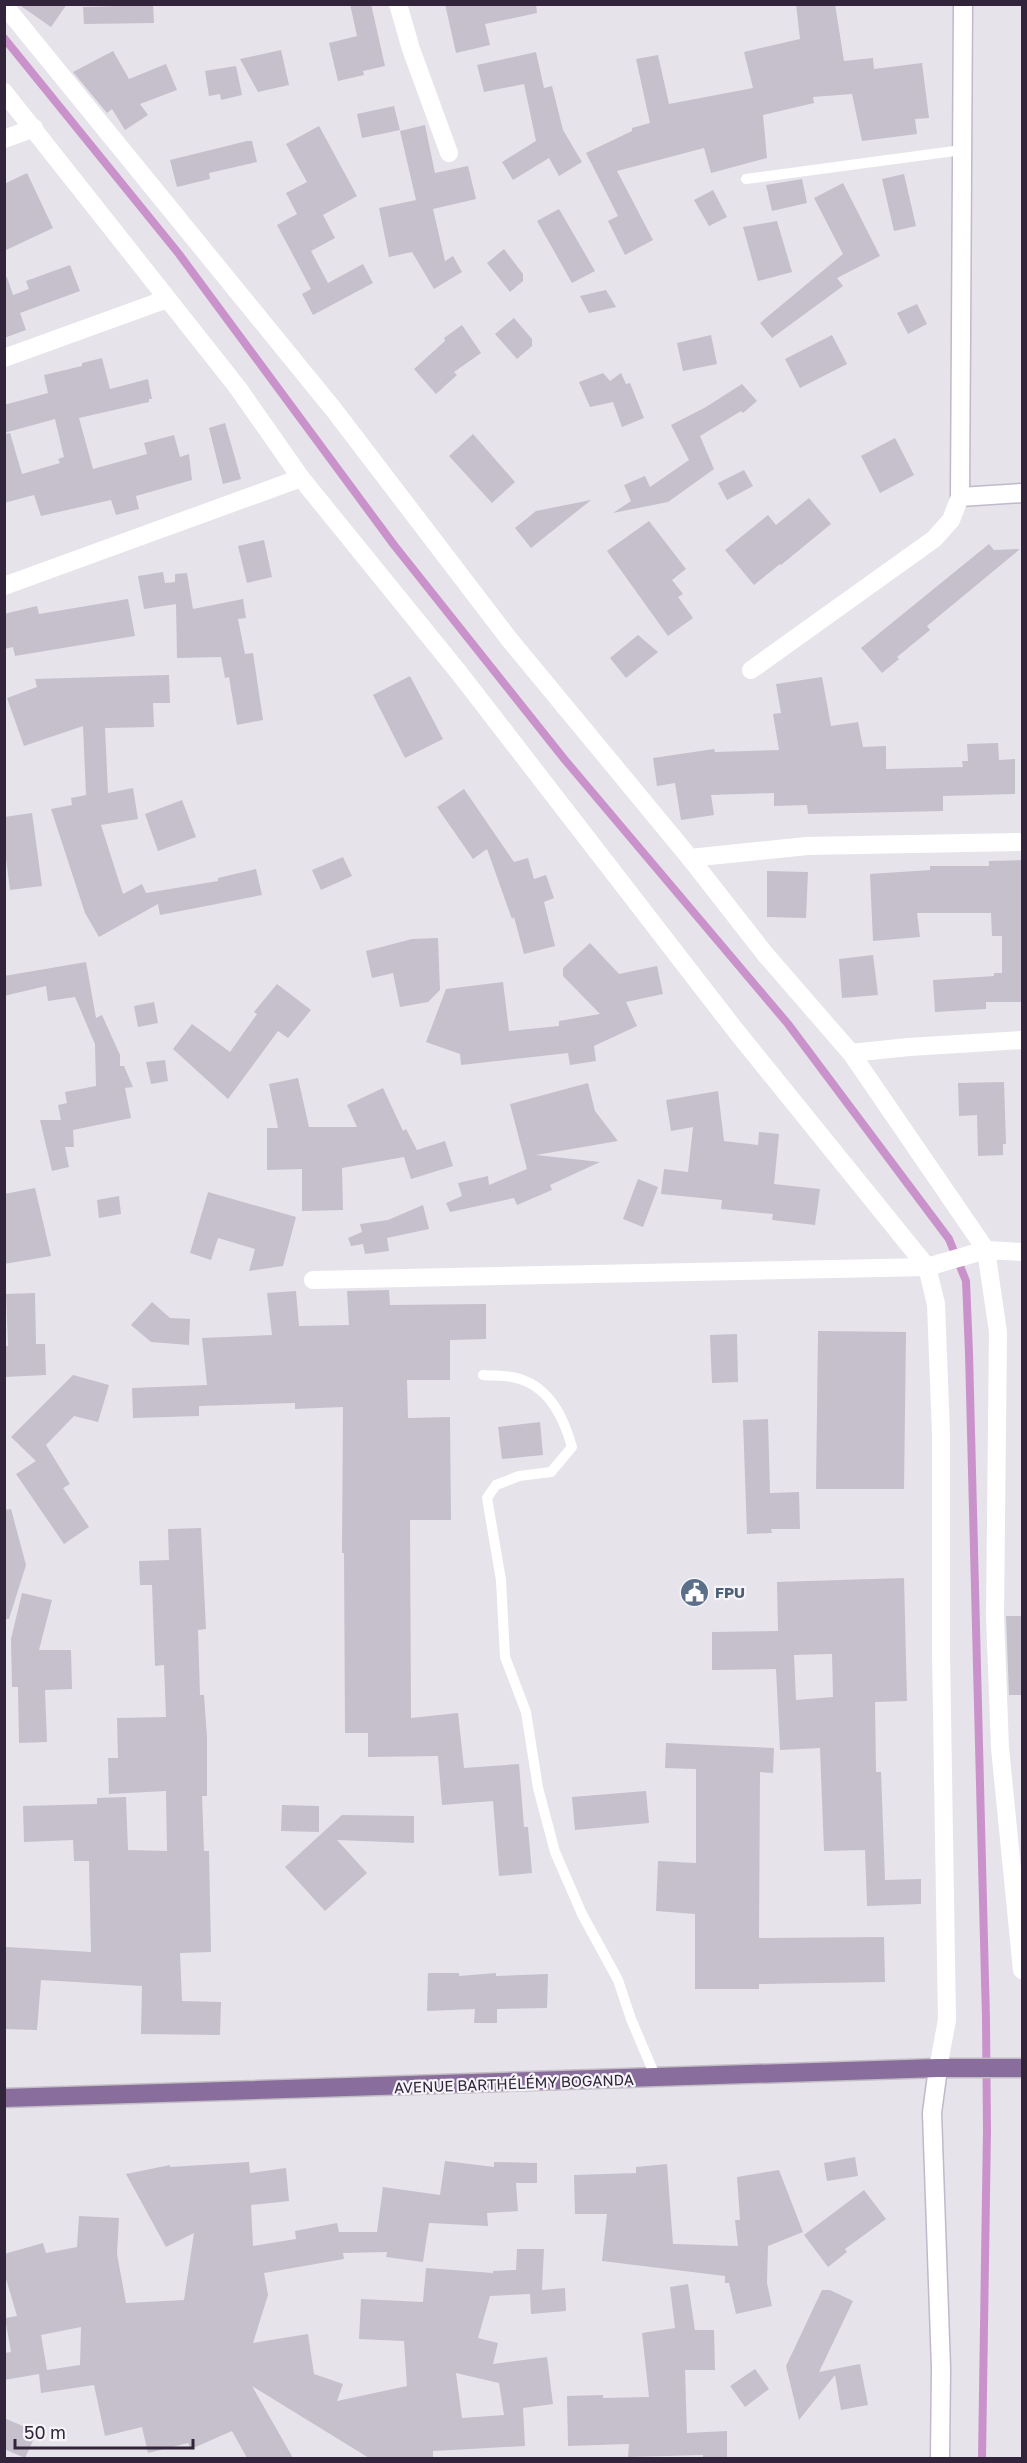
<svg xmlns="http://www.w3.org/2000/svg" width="1027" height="2463" font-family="'Golos Text',sans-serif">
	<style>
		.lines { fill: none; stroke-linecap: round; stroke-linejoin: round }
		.stream { stroke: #ca92ca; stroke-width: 8 }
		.building { fill: #c5c0cc; fill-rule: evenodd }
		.secondary-casing { stroke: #c1b8ca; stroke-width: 21 }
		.primary-casing { stroke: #c2bec4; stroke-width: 21 }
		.lane { stroke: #fff; stroke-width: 10 }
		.street { stroke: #fff; stroke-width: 18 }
		.secondary { stroke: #fff; stroke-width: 18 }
		.primary { stroke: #896d9c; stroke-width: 18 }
		.labels { text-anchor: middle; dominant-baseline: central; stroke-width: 4.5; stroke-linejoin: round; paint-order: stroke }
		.service-label { font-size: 15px; font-weight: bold; fill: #4e5e75; stroke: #f5f4f8; text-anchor: start }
		.street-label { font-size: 15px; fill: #32253b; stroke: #f5f4f8 }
	</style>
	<rect width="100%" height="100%" fill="#e7e3eb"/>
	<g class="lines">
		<polyline class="stream" points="4,38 179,254 394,545 565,760 788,1024 949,1239 966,1281 969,1353 986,2019 987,2130 982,2458"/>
	</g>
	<g class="building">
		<polygon points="18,4 67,4 51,27"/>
		<polygon points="350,4 371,4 385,66 363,71 364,75 338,81 329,43 357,36"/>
		<polygon points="445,4 536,4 537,13 485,24 490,45 456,53"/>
		<polygon points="796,4 835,4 844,61 873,58 874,69 922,63 929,118 915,119 917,134 862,141 852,94 813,97 814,103 763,115 767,158 711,173 704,148 617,171 653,240 625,255 608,221 618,216 586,153 632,131 632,128 650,123 636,59 658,55 669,104 753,88 744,52 800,39"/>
		<polygon points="153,5 154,23 84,24 83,7"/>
		<polygon points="281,50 289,85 258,92 240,59"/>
		<polygon points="113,51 129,79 166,64 177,90 140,104 148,115 125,130 112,109 107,113 73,72"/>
		<polygon points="536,52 544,88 552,86 563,130 582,162 559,176 549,158 513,180 502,162 536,141 524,84 484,92 477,65"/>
		<polygon points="236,66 242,95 221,100 220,94 209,96 205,71"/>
		<polygon points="394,106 400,130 362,138 357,114"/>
		<polygon points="425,125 435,173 468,166 476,199 433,209 445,261 453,256 462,272 434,289 412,252 389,257 379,208 416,200 400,131"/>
		<polygon points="319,126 357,196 323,215 335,238 311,251 328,283 363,264 373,283 313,315 302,294 311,289 277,225 297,214 286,193 307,182 286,144"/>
		<polygon points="247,141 252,141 257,162 209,173 210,179 177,187 170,160"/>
		<polygon points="27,173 53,228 4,251 4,184"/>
		<polygon points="904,174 916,226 894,231 882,179"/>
		<polygon points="802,179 807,203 772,211 766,185"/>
		<polygon points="843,183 880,256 837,278 843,286 772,338 760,323 843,254 814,198"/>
		<polygon points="713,190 727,217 709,226 694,200"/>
		<polygon points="559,209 595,271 572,283 537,221"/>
		<polygon points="777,221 792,272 758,281 743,227"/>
		<polygon points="504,249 523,274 523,281 510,292 487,263"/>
		<polygon points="70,265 80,291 20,313 26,330 4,338 4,278 7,277 13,295 29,289 26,281"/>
		<polygon points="606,290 616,307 589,313 580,296"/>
		<polygon points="917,304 927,324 908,334 897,313"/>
		<polygon points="514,318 532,339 532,346 517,359 495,334"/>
		<polygon points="462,325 481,353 454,372 457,375 436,394 414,369 445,341 444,338"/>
		<polygon points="711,335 717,364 683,371 677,343"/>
		<polygon points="832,335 847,364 800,388 785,359"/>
		<polygon points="102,358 110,389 148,379 152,399 149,399 149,402 79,418 93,469 147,454 144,443 174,435 180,457 189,454 192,480 136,496 139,509 116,515 111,500 41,516 34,495 4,503 4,434 10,433 22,474 60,463 58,459 64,457 55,419 4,433 4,405 48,393 44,375 82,366 82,363"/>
		<polygon points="603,373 610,381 621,373 626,384 630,383 644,418 622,427 613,402 590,407 579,382"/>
		<polygon points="742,384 757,401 743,413 741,411 700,436 714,469 668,502 613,513 631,501 624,485 645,476 650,487 689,460 671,425 706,407"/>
		<polygon points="225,423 241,479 223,484 209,428"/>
		<polygon points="473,434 515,482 492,503 449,456"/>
		<polygon points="895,438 914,475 880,493 861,456"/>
		<polygon points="744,470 753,486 727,500 718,483"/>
		<polygon points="809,498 831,524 781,565 780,564 754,585 725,550 768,515 776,525"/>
		<polygon points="591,500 531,548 515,528 536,511"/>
		<polygon points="649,521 686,569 672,580 683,594 678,597 693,618 668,636 607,551"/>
		<polygon points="264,540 272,577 247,583 238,546"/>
		<polygon points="989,544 994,550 1020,549 927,626 930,630 897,657 899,659 882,673 861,648"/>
		<polygon points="163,572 165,583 175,582 175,574 187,573 193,609 243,599 246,618 238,619 245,654 253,653 263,720 237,725 229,677 225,678 221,657 177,658 176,604 144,609 138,576"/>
		<polygon points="128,599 135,636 15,656 13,647 4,649 4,614 37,606 39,614"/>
		<polygon points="638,635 658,652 626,678 610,658"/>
		<polygon points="169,675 170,703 153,703 154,727 105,728 108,793 133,788 138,819 101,825 123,894 142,884 146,893 218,881 218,878 256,869 262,895 160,915 158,904 99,937 85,913 51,809 72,805 71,798 86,795 83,726 24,746 7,698 37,687 35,679"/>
		<polygon points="410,676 443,739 405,758 373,695"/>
		<polygon points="822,677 831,726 858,722 863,747 886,746 886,769 963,767 962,761 968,761 967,744 998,743 999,760 1015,759 1015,794 943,796 943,811 808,814 807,805 774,806 774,793 711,795 714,815 681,820 675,783 657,786 653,758 714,749 715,752 779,750 773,714 781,713 776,684"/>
		<polygon points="464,789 514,862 528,858 534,879 546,875 554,898 544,902 555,946 524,954 514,917 512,919 487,849 473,859 437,807"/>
		<polygon points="182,800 196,837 158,851 145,814"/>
		<polygon points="32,813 42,886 10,890 6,859 4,859 4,817"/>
		<polygon points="343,857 352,876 321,890 312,870"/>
		<polygon points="1023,860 1023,1002 986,1002 986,1009 935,1012 933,980 994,976 994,973 1002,973 1002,936 992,936 991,913 917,913 920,937 873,941 870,874 930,870 930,866 989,866 989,861"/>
		<polygon points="767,871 808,872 806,918 767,917"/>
		<polygon points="438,938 440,990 428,1002 400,1007 393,973 372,978 366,951 412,939"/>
		<polygon points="590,943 619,974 657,966 663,994 626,1002 637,1026 594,1046 596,1061 570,1065 568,1053 461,1065 460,1054 426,1042 446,989 503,982 509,1031 559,1026 559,1021 600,1014 563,976 563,968"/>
		<polygon points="873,955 878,995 842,998 839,959"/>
		<polygon points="86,962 96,1018 102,1015 120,1055 120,1066 124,1066 133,1087 125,1088 131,1118 73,1130 74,1147 65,1147 69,1167 52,1171 40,1120 61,1120 58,1105 67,1103 65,1092 96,1086 95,1044 75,997 48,1001 46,986 4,996 4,976"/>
		<polygon points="277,984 311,1010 288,1038 278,1031 228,1099 173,1049 192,1024 230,1052 257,1014 254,1012"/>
		<polygon points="154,1002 158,1023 138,1027 134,1006"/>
		<polygon points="165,1060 168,1081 151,1084 146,1062"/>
		<polygon points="298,1078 309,1127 357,1127 347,1105 383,1088 403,1131 406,1129 417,1150 445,1141 453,1166 411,1179 404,1157 342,1168 343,1210 302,1211 302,1169 267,1170 267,1128 278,1128 269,1084"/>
		<polygon points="1004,1082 1006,1144 1003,1144 1003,1155 978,1156 977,1115 959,1116 958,1083"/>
		<polygon points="588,1083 595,1111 618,1141 536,1155 600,1162 550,1185 552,1190 517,1205 514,1198 450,1212 446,1203 462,1196 458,1183 488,1176 489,1185 527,1169 510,1104"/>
		<polygon points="718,1091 724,1141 758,1145 759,1132 779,1134 774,1184 820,1189 815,1225 772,1220 773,1214 721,1209 722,1200 661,1194 664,1169 688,1172 693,1127 671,1131 666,1100"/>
		<polygon points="638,1179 658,1187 643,1227 623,1219"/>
		<polygon points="35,1188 51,1256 4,1264 4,1194"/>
		<polygon points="208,1192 296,1217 283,1266 249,1271 255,1249 218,1238 211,1260 190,1253"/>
		<polygon points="119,1196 121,1214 99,1218 97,1200"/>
		<polygon points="423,1205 429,1229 387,1238 389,1251 365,1254 363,1244 351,1246 348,1238 362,1232 360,1224 388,1220"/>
		<polygon points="389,1290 390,1305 486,1304 486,1339 450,1340 450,1380 407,1380 408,1418 450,1417 451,1520 410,1520 411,1718 458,1713 464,1768 519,1764 524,1827 528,1827 532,1873 499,1876 493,1801 442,1805 438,1756 368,1757 368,1733 345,1733 344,1553 342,1553 343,1407 295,1409 295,1403 199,1406 199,1416 133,1418 132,1388 207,1385 202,1338 272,1335 267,1293 296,1291 299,1326 349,1325 347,1291"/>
		<polygon points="35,1293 36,1344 45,1344 46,1375 4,1377 4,1346 8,1346 6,1294"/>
		<polygon points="152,1302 170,1318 190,1319 189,1345 151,1342 131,1325"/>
		<polygon points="818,1331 906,1332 904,1489 816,1489"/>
		<polygon points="737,1334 738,1382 712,1383 710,1335"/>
		<polygon points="73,1375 109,1385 98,1422 74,1416 46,1445 70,1484 63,1488 89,1527 64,1544 16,1474 36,1461 11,1437"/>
		<polygon points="768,1419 770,1493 799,1492 800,1529 771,1529 772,1533 747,1534 743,1420"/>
		<polygon points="540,1422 543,1455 502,1459 498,1427"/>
		<polygon points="11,1509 26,1565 9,1619 4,1619 4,1510"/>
		<polygon points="201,1528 206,1629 198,1630 200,1695 204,1695 207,1737 207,1796 202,1796 204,1851 209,1851 211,1952 180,1953 182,2001 221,2002 220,2035 141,2034 142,1986 41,1980 37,2030 4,2029 6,1947 91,1952 89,1861 74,1861 73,1840 24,1842 23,1806 97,1804 97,1798 126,1797 128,1850 167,1851 166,1791 109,1794 108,1758 118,1758 117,1718 166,1717 164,1665 155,1666 152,1585 140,1585 139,1561 169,1560 168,1529"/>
		<path d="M 904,1578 L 907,1701 L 875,1702 L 876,1772 L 881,1772 L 885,1880 L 921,1879 L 921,1904 L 867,1906 L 865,1850 L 824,1851 L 820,1748 L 780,1750 L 776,1669 L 712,1670 L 712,1632 L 778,1631 L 777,1582 ZM 832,1654 L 833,1697 L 796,1700 L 794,1655 Z"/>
		<polygon points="22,1593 52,1600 39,1650 71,1650 72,1689 45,1690 47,1742 19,1743 18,1687 12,1687 11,1639"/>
		<polygon points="1006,1616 1023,1616 1023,1695 1009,1695"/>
		<polygon points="666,1743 774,1748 773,1773 760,1772 759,1938 884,1937 885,1982 759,1984 759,1989 695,1989 695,1914 656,1911 658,1861 696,1863 696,1769 665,1768"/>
		<polygon points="646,1791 649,1823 575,1830 572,1797"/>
		<polygon points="282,1805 319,1806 319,1832 281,1831"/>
		<polygon points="342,1815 414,1816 414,1843 337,1840 367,1873 325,1911 285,1867"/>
		<polygon points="428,1973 459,1973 459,1976 496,1973 496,1976 548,1974 547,2008 497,2009 497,2023 474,2023 475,2009 427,2011"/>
		<polygon points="855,2157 858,2176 827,2181 824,2163"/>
		<path d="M 445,2161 L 494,2167 L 494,2162 L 537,2163 L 537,2183 L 516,2183 L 518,2211 L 487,2213 L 488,2226 L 429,2223 L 423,2262 L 386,2257 L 387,2252 L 343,2253 L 344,2259 L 264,2273 L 268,2295 L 253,2343 L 308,2334 L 314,2374 L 343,2384 L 337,2401 L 407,2386 L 404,2341 L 359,2339 L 361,2299 L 423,2302 L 426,2268 L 493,2273 L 493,2271 L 516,2270 L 517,2249 L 544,2249 L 542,2290 L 565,2288 L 566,2311 L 531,2314 L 530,2294 L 490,2296 L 478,2338 L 498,2343 L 493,2364 L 547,2357 L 553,2404 L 523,2408 L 525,2446 L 433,2451 L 433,2458 L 369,2458 L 252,2386 L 293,2458 L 247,2458 L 232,2431 L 191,2449 L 188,2443 L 148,2453 L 142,2427 L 105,2436 L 94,2385 L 41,2393 L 39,2374 L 4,2380 L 4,2353 L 11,2352 L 5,2318 L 17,2316 L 4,2272 L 4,2254 L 43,2243 L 46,2253 L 77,2247 L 79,2216 L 119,2218 L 117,2254 L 126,2303 L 184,2300 L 194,2233 L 166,2247 L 126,2174 L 170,2165 L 170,2167 L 249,2162 L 250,2173 L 286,2168 L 289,2201 L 251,2205 L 253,2246 L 296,2239 L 295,2231 L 337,2223 L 339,2232 L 377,2232 L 383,2187 L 440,2195 ZM 81,2327 L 80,2365 L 47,2370 L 41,2335 ZM 456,2373 L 499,2383 L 504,2415 L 462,2418 Z"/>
		<polygon points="667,2164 673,2244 738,2246 735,2220 740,2220 737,2177 779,2170 803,2232 768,2246 767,2283 772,2306 736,2314 729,2283 725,2283 725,2276 602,2261 607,2214 575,2214 574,2175 636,2173 636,2167"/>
		<polygon points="864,2190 886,2219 845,2249 847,2252 828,2267 804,2235"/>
		<polygon points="688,2284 695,2330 714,2330 715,2370 685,2370 687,2433 727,2431 727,2458 703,2458 703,2455 628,2457 629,2444 568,2446 567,2396 603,2395 603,2398 649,2397 642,2333 675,2328 670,2287"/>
		<polygon points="822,2290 830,2290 853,2301 819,2372 860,2364 868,2405 841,2410 835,2375 799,2420 786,2366"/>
		<polygon points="755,2369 769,2389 745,2407 730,2386"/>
		<polygon points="4,2418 37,2432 25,2458 4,2449"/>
	</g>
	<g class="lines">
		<defs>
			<g id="secondary">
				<polyline points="963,4 960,497 1022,493"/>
				<polyline points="938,2068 932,2113 941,2368 940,2458"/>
			</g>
			<polyline id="primary" points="4,2098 938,2068 1022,2068"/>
		</defs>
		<use href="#secondary" class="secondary-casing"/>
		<use href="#primary" class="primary-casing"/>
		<g class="lane">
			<polyline points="746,179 962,150"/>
			<path d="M 483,1375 C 494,1376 510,1375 520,1379 C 551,1389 564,1419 572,1447 L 551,1472 L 519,1476 L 496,1485 L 487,1498 L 501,1580 L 505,1657 L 526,1712 L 538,1788 L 555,1852 L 582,1914 L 618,1980 L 631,2019 L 656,2078"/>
		</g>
		<g class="street">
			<polyline points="398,4 411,49 449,153"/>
			<polyline points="4,5 334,410 509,639 690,858 765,954 851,1053 986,1250 998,1332 995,1616 1000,1748 1022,1970"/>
			<polyline points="4,92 238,388 301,478 460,674 736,1031 927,1267 936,1304 941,1434 941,1652 947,2020 938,2068"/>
			<polyline points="4,139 34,128"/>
			<polyline points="4,358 167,299"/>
			<polyline points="4,586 301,478"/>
			<polyline points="751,670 934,539 951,520 960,497"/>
			<polyline points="690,858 807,846 1022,842"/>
			<polyline points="851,1053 909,1047 1022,1040"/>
			<polyline points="313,1280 927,1267 986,1250 1022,1252"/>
		</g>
		<use href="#secondary" class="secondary"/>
		<use href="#primary" class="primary"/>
	</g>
	<defs>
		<symbol id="civic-disc" viewBox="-11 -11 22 22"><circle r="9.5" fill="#5c6f8a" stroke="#f5f4f8"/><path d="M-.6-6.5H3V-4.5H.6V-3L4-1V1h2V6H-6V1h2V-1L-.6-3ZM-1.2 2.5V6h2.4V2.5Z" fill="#fff"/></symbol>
	</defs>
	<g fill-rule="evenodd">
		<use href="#civic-disc" x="678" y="1576" width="33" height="33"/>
	</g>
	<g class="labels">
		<g class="service-label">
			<text x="715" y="1592">FPU</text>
		</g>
		<g class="street-label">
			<text transform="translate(514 2083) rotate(-2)">AVENUE BARTHÉLÉMY BOGANDA</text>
		</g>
	</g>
	<rect width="1027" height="2463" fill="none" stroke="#32253b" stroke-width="12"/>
	<path d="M15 2439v9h178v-9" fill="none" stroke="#32253b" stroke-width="3"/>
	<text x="24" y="2439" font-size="18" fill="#32253b" stroke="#f5f4f8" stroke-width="4.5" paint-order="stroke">50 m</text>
</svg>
